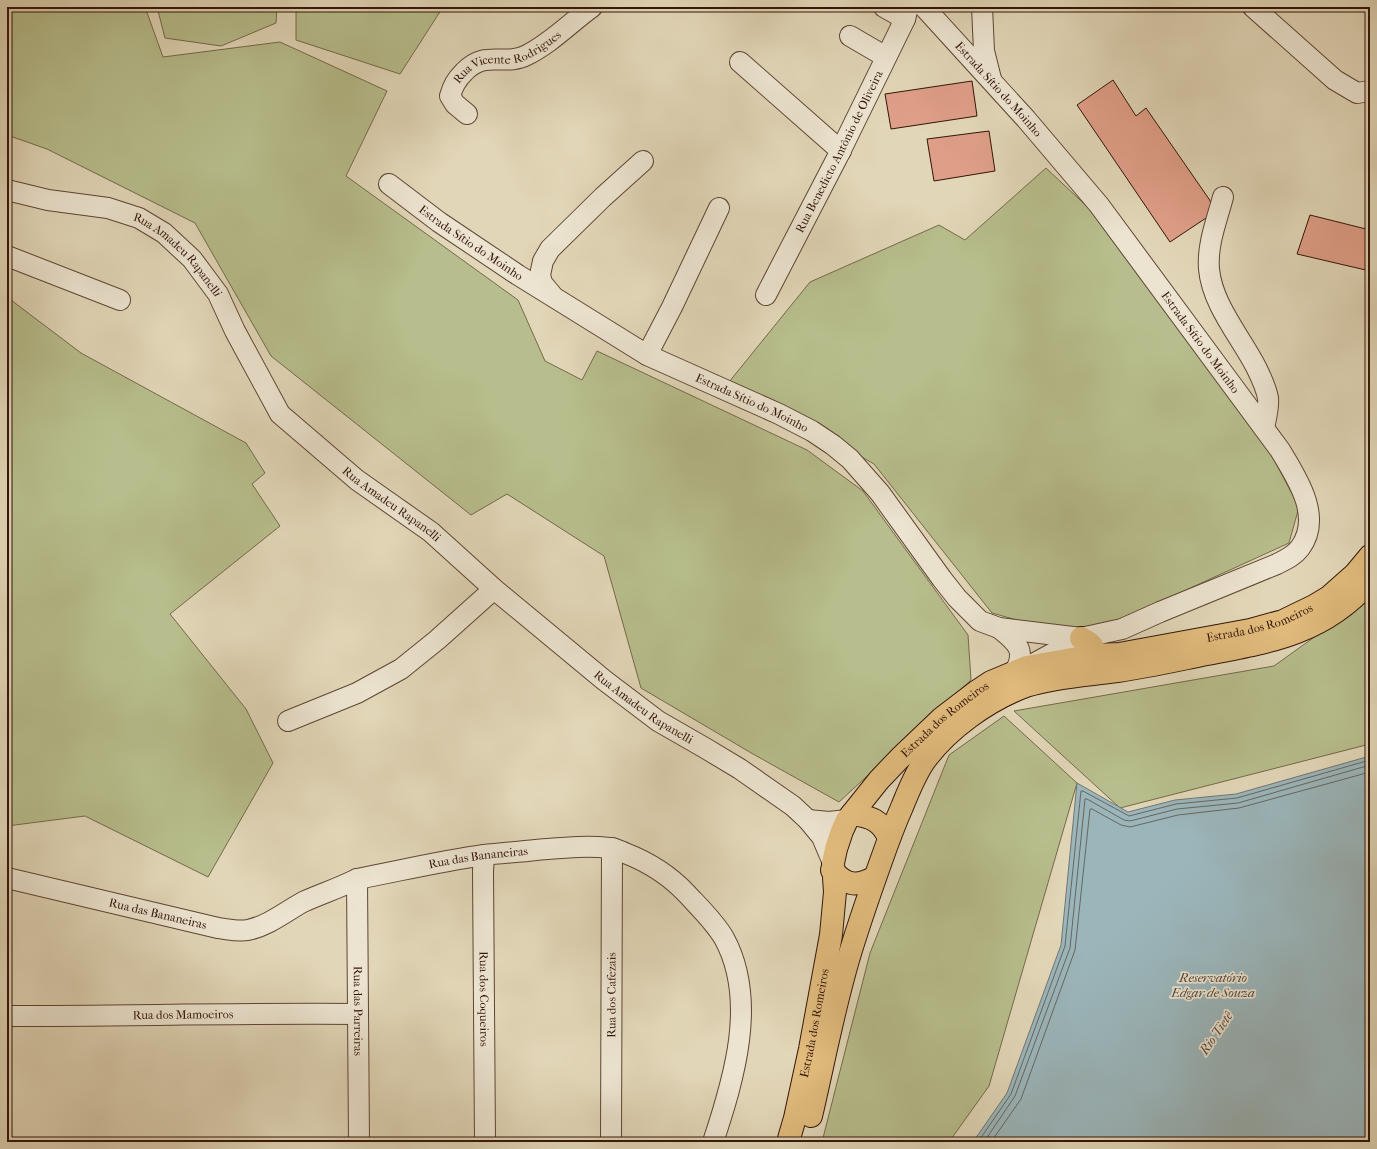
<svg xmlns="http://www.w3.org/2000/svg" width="1377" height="1149" font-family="'IM FELL French Canon',serif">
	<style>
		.green { fill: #b7bd8c; stroke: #75694a }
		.water { fill: #9bb6bb; stroke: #717674 }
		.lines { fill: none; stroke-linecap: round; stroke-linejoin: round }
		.shore { stroke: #676662; stroke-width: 1 }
		.building { fill: #de9e87; stroke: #331509 }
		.minor-casing { stroke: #5e4534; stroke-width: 22 }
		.major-casing { stroke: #331509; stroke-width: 24 }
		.minor { stroke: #ece4d0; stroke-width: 20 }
		.major { stroke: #e0bb7c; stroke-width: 22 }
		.labels { text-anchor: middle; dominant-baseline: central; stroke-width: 3.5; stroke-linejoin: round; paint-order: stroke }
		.street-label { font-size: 12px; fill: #331509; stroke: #ece4d0 }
		.water-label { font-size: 13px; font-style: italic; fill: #52453e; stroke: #ece4d0 }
	</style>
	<rect width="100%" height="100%" fill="#e1d6b7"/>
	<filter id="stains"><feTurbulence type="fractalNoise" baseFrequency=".005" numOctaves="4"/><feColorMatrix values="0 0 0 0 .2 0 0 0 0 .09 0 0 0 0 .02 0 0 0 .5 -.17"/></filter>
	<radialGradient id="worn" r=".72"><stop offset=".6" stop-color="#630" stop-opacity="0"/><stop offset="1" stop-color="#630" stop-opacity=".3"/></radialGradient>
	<g class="green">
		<polygon points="7,7 145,7 163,57 280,42 387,91 346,176 518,300 545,361 582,380 597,351 807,450 863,491 968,635 971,680 839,802 753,754 641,688 604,556 507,494 471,515 271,356 195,223 47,149 7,135"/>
		<polygon points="157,7 277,7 276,23 221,46 165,38"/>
		<polygon points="296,7 443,7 400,74 296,40"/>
		<polygon points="1046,168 1096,215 1271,454 1299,507 1289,543 1081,638 992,613 874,464 729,382 810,282 939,225 965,240"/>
		<polygon points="7,297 81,353 246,443 265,473 252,484 280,526 170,614 246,709 273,763 208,877 85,816 7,826"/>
		<polygon points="1370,597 1370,744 1120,808 1014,711 1274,666"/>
		<polygon points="1004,716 1077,783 989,1086 949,1142 822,1142 870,953 949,755"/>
	</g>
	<polygon class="water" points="1370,756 1370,1142 973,1142 1007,1093 1061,945 1077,783 1128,812 1175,800 1236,794"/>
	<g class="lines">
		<g class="shore">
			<polyline points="978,1142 1011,1094 1065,946 1081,791 1083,791 1129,816 1176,804 1237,798 1370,760"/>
			<polyline points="984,1142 1015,1096 1070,948 1085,799 1087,799 1124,820 1130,821 1177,809 1238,803 1370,765"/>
			<polyline points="991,1142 1021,1099 1075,950 1090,809 1092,809 1121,825 1130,827 1178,815 1239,808 1370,772"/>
		</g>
	</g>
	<g class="building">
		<polygon points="1113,80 1136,116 1146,108 1209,199 1215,210 1206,218 1170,242 1077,105"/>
		<polygon points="972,81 977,116 891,129 885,94"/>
		<polygon points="989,131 995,171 934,181 927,139"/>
		<polygon points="1310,215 1370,230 1370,271 1297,254"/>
	</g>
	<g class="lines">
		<defs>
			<g id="minor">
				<polyline points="884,7 905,19"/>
				<path id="s1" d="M 924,7 L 1026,119 L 1099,205 L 1280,450 C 1297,478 1323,517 1300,548 C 1294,556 1285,560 1277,564 L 1160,612 L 1122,629 L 1081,638 L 1035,663"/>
				<polyline points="982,7 984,51 991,79"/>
				<polyline points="1253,7 1335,80 1357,93 1370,91"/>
				<polyline points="850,36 886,57"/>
				<polyline points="740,62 841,151"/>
				<path id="s2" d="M 467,114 L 455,104 L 450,96 C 453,86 456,80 464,72 C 486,49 504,67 527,55 C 551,43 570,23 592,7"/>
				<path id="s3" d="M 389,184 L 439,222 L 518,275 L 647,355 L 779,414 L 812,431 L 833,445 L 850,459 L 880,493 L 942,579 L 957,598 L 980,621 L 999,628 L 1081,638"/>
				<path id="s4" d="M 7,190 L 48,200 L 108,208 L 139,218 L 164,233 L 192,259 L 218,294 L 235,331 L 280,414 L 357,480 L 431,532 L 494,589 L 604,680 L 658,721 L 705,748 L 740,769 L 793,806 L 808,820 L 822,837 L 833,863"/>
				<path d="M 1223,197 C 1217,220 1207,244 1209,269 C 1212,304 1240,336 1256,367 C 1261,377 1266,387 1268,398 C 1269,408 1266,418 1264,428"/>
				<polyline points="7,256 120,300"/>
				<polyline points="552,295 542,283 540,275 543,261 550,249 603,197 643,161"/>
				<path id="s5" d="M 766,295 L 838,156 L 905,19 L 908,7"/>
				<polyline points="647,355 672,307 719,208"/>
				<path d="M 999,628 C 1016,642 1028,650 1014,673"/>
				<polyline points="288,721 357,693 401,669 437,640 494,589"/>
				<polyline points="808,820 829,822 847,820"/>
				<path id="s6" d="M 484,855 L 483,871 L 485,1142"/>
				<path id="s7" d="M 7,878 L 218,928 C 227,929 238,932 248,930 C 268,926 285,912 303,902 C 321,894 339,888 357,879 C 399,871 441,861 484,855 C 501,853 519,852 536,850 C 561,848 585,845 610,848 C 615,848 620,851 625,853 C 648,862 669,875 686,893 C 699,907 714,921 724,938 C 758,1000 734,1079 713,1142"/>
				<path id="s8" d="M 357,879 L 359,1142"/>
				<path id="s9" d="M 7,1016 C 124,1016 241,1013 358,1014"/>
				<path id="s10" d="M 611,1142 L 612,848"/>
			</g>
			<g id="major">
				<path d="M 1081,638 C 1089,642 1095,645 1094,655 L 1084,663"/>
				<path d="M 852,814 C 871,817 881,820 889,838"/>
				<path d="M 832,870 C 846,886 857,887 875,877"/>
				<path d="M 811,1116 C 824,1061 834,1005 851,950 C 860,921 870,892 880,864 C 887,844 894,825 902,807 C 908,792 914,777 923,763 C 946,730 988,700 1026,686 C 1052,677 1089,675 1117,671 C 1147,667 1177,660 1207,654 C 1271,642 1325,633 1370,581"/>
				<path id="s11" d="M 788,1142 L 795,1118 L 810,1049 L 831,935 L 835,892 L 833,863 L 836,849 L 842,831 L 847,820 L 879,780 L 900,758 L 942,718 L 976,692 L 991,682 L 1027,667 L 1094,655 L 1119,654 L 1250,630 L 1283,621 L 1314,606 L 1329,597 L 1355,574 L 1370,556"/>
			</g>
		</defs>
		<use href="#minor" class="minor-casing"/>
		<use href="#major" class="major-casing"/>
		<use href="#minor" class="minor"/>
		<use href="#major" class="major"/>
	</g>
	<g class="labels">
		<g class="street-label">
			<text stroke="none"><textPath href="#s2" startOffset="100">Rua Vicente Rodrigues</textPath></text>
			<text stroke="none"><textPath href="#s1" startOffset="111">Estrada Sítio do Moinho</textPath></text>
			<text stroke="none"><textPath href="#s5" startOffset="161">Rua Benedicto Antônio de Oliveira</textPath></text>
			<text stroke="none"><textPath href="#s3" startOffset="101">Estrada Sítio do Moinho</textPath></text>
			<text stroke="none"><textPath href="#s4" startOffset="189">Rua Amadeu Rapanelli</textPath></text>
			<text stroke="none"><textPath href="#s1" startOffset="435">Estrada Sítio do Moinho</textPath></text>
			<text stroke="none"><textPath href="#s3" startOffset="425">Estrada Sítio do Moinho</textPath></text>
			<text stroke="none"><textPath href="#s4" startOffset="525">Rua Amadeu Rapanelli</textPath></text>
			<text stroke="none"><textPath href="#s11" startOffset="806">Estrada dos Romeiros</textPath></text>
			<text stroke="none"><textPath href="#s4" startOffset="849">Rua Amadeu Rapanelli</textPath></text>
			<text stroke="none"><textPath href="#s11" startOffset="470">Estrada dos Romeiros</textPath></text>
			<text stroke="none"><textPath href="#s7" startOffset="491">Rua das Bananeiras</textPath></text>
			<text stroke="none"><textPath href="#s7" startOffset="155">Rua das Bananeiras</textPath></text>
			<text stroke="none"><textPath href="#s10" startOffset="147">Rua dos Cafezais</textPath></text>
			<text stroke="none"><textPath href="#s6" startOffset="144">Rua dos Coqueiros</textPath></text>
			<text stroke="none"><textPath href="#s8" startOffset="132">Rua das Parreiras</textPath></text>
			<text stroke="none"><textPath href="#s9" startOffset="176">Rua dos Mamoeiros</textPath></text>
			<text stroke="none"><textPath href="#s11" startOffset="122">Estrada dos Romeiros</textPath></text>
		</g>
		<g class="water-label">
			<text x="1213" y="977">Reservatório<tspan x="1213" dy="15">Edgar de Souza</tspan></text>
			<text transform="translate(1216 1033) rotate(-56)">Rio Tietê</text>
		</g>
	</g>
	<rect width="1377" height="1149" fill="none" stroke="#e1d6b7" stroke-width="24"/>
	<rect x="8" y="8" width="1361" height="1133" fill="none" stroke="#331509" stroke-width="2"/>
	<rect x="12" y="12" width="1353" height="1125" fill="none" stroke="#331509"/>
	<rect width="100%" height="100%" filter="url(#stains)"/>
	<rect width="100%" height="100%" fill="url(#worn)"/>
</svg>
